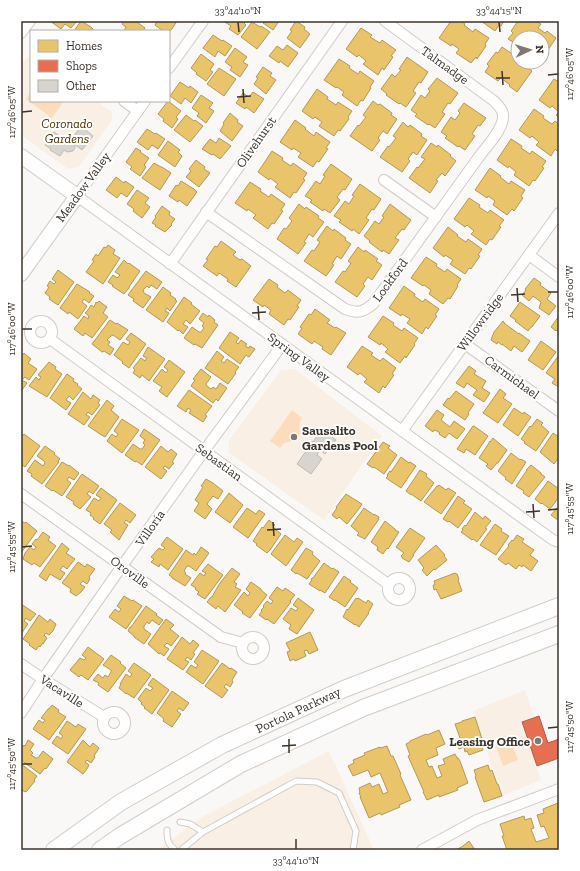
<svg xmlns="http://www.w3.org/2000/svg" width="580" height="871" font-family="'Zilla Slab',serif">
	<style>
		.green { fill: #faefe4 }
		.water { fill: #fbddbd }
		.homes { fill: #e9c46a; stroke: #b59957 }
		.shops { fill: #e76f51; stroke: #b45d46 }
		.building { fill: #d8d4cf; stroke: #bfbbb6 }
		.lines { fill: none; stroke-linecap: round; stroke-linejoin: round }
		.lane-casing { stroke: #d1ccc7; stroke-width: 7 }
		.street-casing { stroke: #d1ccc7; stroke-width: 12 }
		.secondary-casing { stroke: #d1ccc7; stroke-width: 16 }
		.primary-casing { stroke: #d1ccc7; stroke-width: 18 }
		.lane { stroke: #fefefe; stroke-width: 5 }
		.street { stroke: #fefefe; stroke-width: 10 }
		.secondary { stroke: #fefefe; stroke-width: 14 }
		.primary { stroke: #fefefe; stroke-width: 16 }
		.ticks { fill: none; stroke: #3c342c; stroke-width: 1.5 }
		.poi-dot { fill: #7e7973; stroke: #fff; stroke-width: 1.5 }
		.labels { text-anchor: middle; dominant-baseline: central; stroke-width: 4; stroke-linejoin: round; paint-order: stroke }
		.street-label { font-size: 13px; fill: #3c342c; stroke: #fff }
		.park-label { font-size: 13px; font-style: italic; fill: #533102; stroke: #fff }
		.poi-label { font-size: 13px; font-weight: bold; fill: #3c342c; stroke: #fff; text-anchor: start }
		.neatline { fill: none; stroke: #3c342c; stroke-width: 1.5 }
		.ticks-label { font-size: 10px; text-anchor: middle; fill: #3c342c }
	</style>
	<rect width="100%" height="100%" fill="#faf8f6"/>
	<g class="green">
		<polygon points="31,57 31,101 97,101 112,112 112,120 79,167 68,169 21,135 21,65 27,58"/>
		<polygon points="295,369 382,436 324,520 229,453 229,440 281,370"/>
		<polygon points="525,690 534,716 521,722 541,780 502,796 473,711"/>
		<polygon points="329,751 374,850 157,850 202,817 319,756"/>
	</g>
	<g class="water">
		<polygon points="31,92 31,101 64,101 52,118 26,99"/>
		<path d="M 292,410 L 302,418 C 296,427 304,431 297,440 L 284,443 L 280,448 L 270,441 Z"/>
		<polygon points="509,735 518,760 503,766 494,740"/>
	</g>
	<g class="homes">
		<polygon points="50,21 77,21 71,28 65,24 61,29"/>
		<polygon points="81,21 91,27 93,29 92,31 74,31"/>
		<polygon points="124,21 138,21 137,22 145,28 143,31 124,31 126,27 122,24"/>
		<polygon points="157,21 177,21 172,29 169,32 169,31 163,31 155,25"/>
		<polygon points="225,21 246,21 244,23 246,25 238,35 229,29 231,26 225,22"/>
		<polygon points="265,21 279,21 273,30 263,23"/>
		<polygon points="296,21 305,27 304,29 310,34 300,48 287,38 292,31 290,30"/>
		<polygon points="451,21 461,21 465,24 464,25 473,32 475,29 489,38 485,44 486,46 477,59 476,57 471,63 456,53 459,49 452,44 451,46 439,38"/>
		<polygon points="481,21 504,21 501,26 499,25 495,31"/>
		<polygon points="518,21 536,21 541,24 538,28 545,33 547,31 556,38 542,59 542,38 518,38 518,45 508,39 513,33 511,31"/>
		<polygon points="252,22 260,27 261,26 270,32 257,49 241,37"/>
		<polygon points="361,28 372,35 370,37 380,43 382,40 396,50 391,56 393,57 384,70 382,68 378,75 363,64 366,61 359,55 357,57 346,49"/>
		<polygon points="213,35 222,41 223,40 232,46 225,56 218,51 215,57 203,48"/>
		<polygon points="287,45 298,53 288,67 280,61 279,63 269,56 277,46 283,50"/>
		<polygon points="502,47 517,57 514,61 521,66 523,64 532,71 517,92 509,86 510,85 501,78 498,81 485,72 489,66 487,64 496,52 498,53"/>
		<polygon points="235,48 247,57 243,62 248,65 240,77 230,70 232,67 225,62"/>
		<polygon points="201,54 214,64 210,70 213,72 206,81 196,74 197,73 191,68"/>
		<polygon points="407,57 428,72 421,83 419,82 413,91 416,93 406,107 400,103 399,104 386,95 387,94 381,89 392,74 395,77 401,70 399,69"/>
		<polygon points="339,59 350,66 349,68 358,74 360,71 374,81 370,87 371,88 363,101 361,100 357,106 342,95 344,92 337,87 336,88 324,80"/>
		<polygon points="263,67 272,73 270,76 276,80 266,94 254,84 258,78 256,77"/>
		<polygon points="219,68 236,79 224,96 207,84"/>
		<polygon points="437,78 458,93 450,104 448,103 442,112 445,114 435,128 429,124 428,125 415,116 417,114 411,110 421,95 425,98 430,91 428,89"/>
		<polygon points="554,79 559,82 559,117 556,115 559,112 552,106 550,108 539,100"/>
		<polygon points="180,82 189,88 190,86 198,92 191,103 185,98 181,104 170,96"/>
		<polygon points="317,89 328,97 327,99 336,105 338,102 352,111 348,117 349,119 340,131 338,130 334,136 319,126 322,122 315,117 313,119 302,111"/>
		<polygon points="253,92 264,99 254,113 246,107 245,109 236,103 243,93 249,97"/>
		<polygon points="201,95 213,103 209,108 214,111 206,123 197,116 199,113 192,108"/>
		<polygon points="168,101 181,111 176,117 178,119 172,128 163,121 164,119 158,114"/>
		<polygon points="373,101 378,105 380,104 392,113 391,115 397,119 387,134 383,131 378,138 380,140 372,151 350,136 358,125 359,126 366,117 363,115"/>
		<polygon points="464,103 486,118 480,126 478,125 472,134 475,136 465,150 459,146 458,147 445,138 447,136 441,132 451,117 455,120 460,113 458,111"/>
		<polygon points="534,109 544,116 543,118 552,124 555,121 559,124 559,148 557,151 555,149 551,156 536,145 539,142 532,136 530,138 519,130"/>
		<polygon points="230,113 238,120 237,122 243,126 232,141 220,131 224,124 223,123"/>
		<polygon points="186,115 194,121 195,120 203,126 190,142 174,130"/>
		<polygon points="295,120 306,128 305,129 314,136 316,132 330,142 326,148 328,149 319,162 317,161 313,167 298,157 301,153 293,148 292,150 280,142"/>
		<polygon points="403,122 408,127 410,125 422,134 421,136 427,140 417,155 413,152 408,159 410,161 402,172 380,157 388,146 389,147 396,138 393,136"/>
		<polygon points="147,129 155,134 156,133 165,139 158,149 152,145 148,150 137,142"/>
		<polygon points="219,138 231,146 220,159 213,154 212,155 202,149 210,139 216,143"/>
		<polygon points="511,139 522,146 521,148 530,154 532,151 546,161 542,167 544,168 535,181 533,180 529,186 514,175 516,172 509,166 508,168 497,160"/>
		<polygon points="168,141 180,150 178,152 182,156 175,167 158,155"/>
		<polygon points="431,143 437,147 438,145 451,155 450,156 456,161 445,176 442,173 436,180 438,181 430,193 409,178 417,167 418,168 425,159 421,157"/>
		<polygon points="136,148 141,151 140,152 149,158 144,165 146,167 140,176 130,169 132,167 126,162"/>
		<polygon points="272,151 283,158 282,160 291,166 293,163 307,173 303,179 305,180 296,193 294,192 290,198 275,187 278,184 270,178 269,180 258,172"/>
		<polygon points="196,160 205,167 204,169 210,173 199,187 186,177 191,171 189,169"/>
		<polygon points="154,163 161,167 162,167 171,173 160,190 142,178"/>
		<polygon points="331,164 352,179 345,190 343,189 337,197 340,200 330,213 324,209 323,211 310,202 312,200 305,196 316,181 320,184 325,176 323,175"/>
		<polygon points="490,168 501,176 500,177 509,184 511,181 525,190 521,196 523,198 514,211 512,209 507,215 493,205 495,201 488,196 487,198 475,190"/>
		<polygon points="116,177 124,183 125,181 134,187 127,197 121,193 117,198 106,190"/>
		<polygon points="181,181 194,189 197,192 187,206 179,200 178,202 169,196 176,185 178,186"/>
		<polygon points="250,182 261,189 260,191 269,197 271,194 285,204 281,210 283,211 274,224 272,223 268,229 253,218 256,215 248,209 247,211 235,203"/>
		<polygon points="360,184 381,199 374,210 372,209 366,218 369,220 359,234 353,229 352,231 339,222 341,220 334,216 345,201 349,204 354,196 352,195"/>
		<polygon points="137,190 149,198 145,203 150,207 142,218 133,211 134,209 127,204"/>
		<polygon points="469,198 480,205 479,207 488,213 490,210 504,220 499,226 501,227 492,240 490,239 486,245 471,234 474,231 467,225 465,227 454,219"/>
		<polygon points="299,204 305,209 306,207 319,216 318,218 324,222 313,237 309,234 304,242 306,243 298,254 277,239 284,228 286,229 292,221 289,218"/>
		<polygon points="390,204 411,220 404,230 402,229 395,238 399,240 389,254 383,250 382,252 369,242 370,241 364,236 375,221 379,224 384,217 382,216"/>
		<polygon points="162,206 170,212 169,215 175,219 171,224 172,225 165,232 155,226 156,225 152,223 156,217 155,216"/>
		<polygon points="327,226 333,231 334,229 346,238 345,240 351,244 341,259 337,256 332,264 334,265 326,276 304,261 312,250 314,251 320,242 317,240"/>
		<polygon points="448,227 458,235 457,236 466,242 468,239 482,249 478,255 480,256 471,269 469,268 465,274 450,264 453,260 445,255 444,257 433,248"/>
		<polygon points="221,241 236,252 233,255 240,260 242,259 251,266 236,287 227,281 228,279 219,273 217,276 203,266 208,260 206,259 215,246 217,247"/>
		<polygon points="108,245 115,250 113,254 120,258 103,284 86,272 94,261 92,260 96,254 98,256 104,247 106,248"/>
		<polygon points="358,247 364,252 365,250 378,259 376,261 382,265 372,280 368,277 363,284 365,286 357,297 335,282 343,271 345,272 351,263 348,261"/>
		<polygon points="426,257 437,264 436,266 445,272 447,269 461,279 457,285 458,286 450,299 448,298 443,304 429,294 431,290 424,285 423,286 411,278"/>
		<polygon points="124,260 128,264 129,263 140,271 129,287 129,288 124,294 112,286 113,285 108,282 113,275 117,278 120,275 115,272"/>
		<polygon points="58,270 74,282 58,305 49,299 50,297 45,293 49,287 47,286 50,281 54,284 56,282 52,279"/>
		<polygon points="146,271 162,282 157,289 151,285 149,288 147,286 143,290 144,293 151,297 143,308 133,301 134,299 128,295"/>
		<polygon points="534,278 541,283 540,285 551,293 547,299 556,306 549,315 539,308 541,302 533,296 529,301 522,295 526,290 525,289"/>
		<polygon points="269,279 278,285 277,287 285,293 288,290 301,300 297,306 299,307 290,320 288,319 284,325 269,314 271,310 264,305 263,307 253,300"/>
		<polygon points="77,284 90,292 89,293 94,296 89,303 84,299 82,302 87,306 78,319 69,312 68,314 60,308"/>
		<polygon points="404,286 415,294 414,296 423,302 425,299 439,309 435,315 437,316 428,329 426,327 422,334 407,323 410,319 402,314 401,316 389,308"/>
		<polygon points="163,287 171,293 170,295 176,299 175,300 177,301 170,311 167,308 165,311 169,313 163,322 146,310"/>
		<polygon points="184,297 192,303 191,304 200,311 190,324 186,320 183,324 188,327 183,334 179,330 178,331 167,322"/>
		<polygon points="99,301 107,307 103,313 108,317 92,338 85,333 83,336 74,329 84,316 88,319 89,316 85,313 88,310 91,305 94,307 96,302 97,303"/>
		<polygon points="520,302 540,316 532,327 531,327 528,331 515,321 516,320 510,316"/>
		<polygon points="315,309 330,320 327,323 335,328 336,327 346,333 331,355 322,349 323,347 314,341 312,344 298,334 302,328 300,327 309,314 311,315"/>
		<polygon points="203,313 208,317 209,315 215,320 214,322 218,325 202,348 195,344 194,345 184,338 192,327 199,332 201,332 204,328 202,326 204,323 199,319"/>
		<polygon points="383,316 394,323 393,325 402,331 404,328 418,338 414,344 415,345 406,358 405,356 400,363 385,352 388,349 381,343 380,345 368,337"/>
		<polygon points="559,316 559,331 557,330 556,331 551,327"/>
		<polygon points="110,320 116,324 117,323 128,330 120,340 113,335 111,336 107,340 110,342 108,345 114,349 110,355 104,351 103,352 102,352 92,344 107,324 108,322"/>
		<polygon points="503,321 504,322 504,323 519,334 519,333 530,341 523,351 522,352 514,346 511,351 502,344 502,345 498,342 497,344 491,340 494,332"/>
		<polygon points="230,332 239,338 236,342 238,344 241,340 247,344 245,346 249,348 250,346 255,349 249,357 246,355 240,364 219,348"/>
		<polygon points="131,333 146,344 129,368 122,363 123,362 114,355 123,342 128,345 130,342 126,339"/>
		<polygon points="541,341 556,352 543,370 528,360"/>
		<polygon points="362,346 373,353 371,355 380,361 383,358 396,368 392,374 394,375 385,388 383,386 379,393 364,382 367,379 360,373 358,375 347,367"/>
		<polygon points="148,347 165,359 149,381 142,375 140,378 133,373 135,370 133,368 141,358 145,361 147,358 143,356"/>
		<polygon points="217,351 224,357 221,361 224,363 227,359 239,367 235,372 236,373 228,384 205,368"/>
		<polygon points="24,353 31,359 28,363 37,369 29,380 25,377 22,380 27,383 22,390 21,389 21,357"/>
		<polygon points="559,355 559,387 552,383 555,379 546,373"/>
		<polygon points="169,360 185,372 167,397 159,391 162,387 153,381 162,369 166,373 168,370 164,367"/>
		<polygon points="49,362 56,367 55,369 62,374 47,397 29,386 36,377 39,380 41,377 38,375"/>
		<polygon points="469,366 476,371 474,374 486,381 482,388 490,393 484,402 473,395 477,390 467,383 464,388 456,383"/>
		<polygon points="201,369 211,377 206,384 207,386 211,389 213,387 216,389 220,383 227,388 218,401 216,399 213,403 191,386 195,380 193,379"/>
		<polygon points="67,374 74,379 73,381 78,384 77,385 82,389 73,400 69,396 66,400 71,403 66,410 50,398"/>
		<polygon points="500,389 506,394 503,398 512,404 498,423 483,413"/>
		<polygon points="189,390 212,406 205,415 207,416 203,422 189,413 191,410 188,408 186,412 177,406"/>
		<polygon points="456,391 474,404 468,413 469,414 465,420 443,405 448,398 449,399"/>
		<polygon points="83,392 91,399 93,395 100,400 98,403 100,405 92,415 88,412 86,415 90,417 84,425 68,414"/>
		<polygon points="107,400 114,406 111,410 119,417 105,437 100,434 88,426"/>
		<polygon points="514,408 523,414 524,412 531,417 518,436 503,425"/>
		<polygon points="437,410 444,415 441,420 450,427 454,421 465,429 457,439 449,433 445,438 439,434 440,433 437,431 434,430 433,432 425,426"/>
		<polygon points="122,419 139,430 122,453 107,441 112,434 116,437 118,434 114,431"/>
		<polygon points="537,419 543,423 541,425 549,432 536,451 524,443 525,442 521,439 530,426 531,427"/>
		<polygon points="473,426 474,426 488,436 475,455 466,449 464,453 457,449"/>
		<polygon points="144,429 160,440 142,465 136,461 135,462 125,455 133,444 140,449 142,449 145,445 143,443 145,440 140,436"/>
		<polygon points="553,433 559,437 559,457 554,464 540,452"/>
		<polygon points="24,434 40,446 25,467 21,464 21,446 22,445 21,444 21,437"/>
		<polygon points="493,438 507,450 498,463 497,463 491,470 486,466 488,464 479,458 489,443 489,442 490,441 490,442"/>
		<polygon points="383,442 390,446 388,448 397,455 384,474 374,467 373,468 367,464"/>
		<polygon points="45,446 55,453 54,454 60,459 58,461 59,462 42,484 31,476 32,474 27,471 35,460 43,466 45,463 44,461 37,456"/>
		<polygon points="161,446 168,452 171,449 177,454 172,462 174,463 169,469 165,466 163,468 167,471 161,479 145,467"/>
		<polygon points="511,453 520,460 521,459 526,462 512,484 505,479 506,478 498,471"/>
		<polygon points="401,457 409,463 410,462 416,466 401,488 386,478 388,476 387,475 390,471 391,472"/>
		<polygon points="62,462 69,466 69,465 79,473 74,480 69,477 67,480 71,483 62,496 53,490 52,491 45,486"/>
		<polygon points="531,465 541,473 541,474 545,477 529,497 523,493 524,491 516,486 527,470 526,470"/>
		<polygon points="420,470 427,474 426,476 434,483 421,501 411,494 411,495 406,491"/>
		<polygon points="82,474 99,486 93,494 89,491 87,494 91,497 80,509 73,504 74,502 66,497"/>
		<polygon points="206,479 213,483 223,491 218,499 213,496 207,504 212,509 205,519 194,511 199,503 195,500 203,487 201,486"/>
		<polygon points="548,481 559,489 559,497 550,509 542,503 541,504 535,499"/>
		<polygon points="439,485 446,490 448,488 456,493 441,514 424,502 437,486 438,486"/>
		<polygon points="101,488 117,500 100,524 93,519 94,518 90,515 91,513 86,510 94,498 99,501 101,498 96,495"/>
		<polygon points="229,493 243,505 230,523 215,512"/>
		<polygon points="346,494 362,504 358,510 347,524 339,517 337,519 332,515 337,508 336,507"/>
		<polygon points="458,496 465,501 463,503 472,509 458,528 449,521 448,522 443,519"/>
		<polygon points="120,503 136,515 130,523 126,520 124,523 128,525 119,540 110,532 112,530 104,524"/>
		<polygon points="247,508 256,514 259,510 265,514 248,538 233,527"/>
		<polygon points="364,508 374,515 374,514 379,517 378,519 379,519 365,539 357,535 359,533 351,526"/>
		<polygon points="557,508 559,510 559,521 551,515"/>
		<polygon points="475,512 483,519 485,516 491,521 485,528 487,529 477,542 473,539 472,540 461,532 463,530 462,529 465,525 466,526"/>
		<polygon points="269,520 275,525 273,527 281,534 270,550 267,553 256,545 257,544 253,541 262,527 263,528"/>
		<polygon points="21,521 25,523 26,522 37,531 21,553"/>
		<polygon points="385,521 395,529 395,530 399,532 388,549 387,548 383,554 377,550 378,547 371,542"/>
		<polygon points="495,524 502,529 501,531 509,536 496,555 480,545"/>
		<polygon points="410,528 425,538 413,555 414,555 409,562 402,558 402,557 401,556 404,553 396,547"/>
		<polygon points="43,532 50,537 48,540 56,546 40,567 34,563 32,565 23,559 25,553 30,547 34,550 36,547 32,544 36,539 37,540"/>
		<polygon points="285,535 294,542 297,538 303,542 286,566 271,554"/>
		<polygon points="517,535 524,539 522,542 534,550 530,555 538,561 531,571 523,565 522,567 519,565 516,569 508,563 506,565 498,559 509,546 508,545 512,540 513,541"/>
		<polygon points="167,537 183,549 168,570 160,564 159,567 151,562 154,559 151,557 159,548 163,550 165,548 161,545"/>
		<polygon points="62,543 69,549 66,553 75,559 67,569 63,566 60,570 65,573 60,580 50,574 46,581 39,576"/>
		<polygon points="436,545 445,555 444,556 447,560 435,570 434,569 427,576 422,570 424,568 418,560"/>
		<polygon points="201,547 209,553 196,571 189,566 187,566 184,571 186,573 185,574 191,578 185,586 172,578 172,577 169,575 186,550 193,555 194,553 196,555"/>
		<polygon points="306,548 313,552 312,554 320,561 307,579 297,573 296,574 291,570"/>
		<polygon points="78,562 85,567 87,564 95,569 89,577 90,579 87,584 83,581 80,584 85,587 81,592 76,596 70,592 71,589 62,583"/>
		<polygon points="324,563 332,569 333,568 339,572 325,593 320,590 320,591 309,584 312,580 311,580 312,578 313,578"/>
		<polygon points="208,564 223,575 205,599 197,594 199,592 195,589 196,588 191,585 200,573 204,576 206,573 202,571"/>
		<polygon points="232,568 240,574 234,582 237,584 235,587 241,590 225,612 218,606 216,609 207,602 211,597 212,597 213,595 220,583"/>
		<polygon points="455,573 456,574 457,574 459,579 458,580 462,591 441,599 436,589 434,590 433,585 435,585 434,581"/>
		<polygon points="344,576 351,581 350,582 358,588 345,607 335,600 335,601 329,597"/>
		<polygon points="251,582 261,589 261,590 267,595 250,618 242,613 243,612 234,605 244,592 248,596 250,593 246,589"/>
		<polygon points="277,587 283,591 285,588 295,595 290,601 291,602 274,624 267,619 266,620 259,615 262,611 261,610 264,607 263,606 267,601 271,604 273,601 269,598"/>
		<polygon points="124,596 132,601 133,600 142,606 126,629 109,617 115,609 119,612 121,609 117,606"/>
		<polygon points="298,598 314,610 297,634 289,629 291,625 283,619 291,608 296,611 298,608 293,605"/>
		<polygon points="356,598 357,599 358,598 366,603 368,600 373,604 368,613 369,613 359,627 355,624 355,625 343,617 347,609 348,610"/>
		<polygon points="21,604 36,614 30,621 26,618 24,621 28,624 21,634"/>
		<polygon points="146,606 157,614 156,615 163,620 159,625 152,620 149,624 147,622 144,626 144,629 151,634 144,644 134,637 134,636 128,631 130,627 131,627"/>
		<polygon points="39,615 48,622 50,619 56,624 53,631 49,635 46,633 44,635 47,638 43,644 43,643 40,647 39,646 36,650 29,645 30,644 23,639"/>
		<polygon points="166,619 174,625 170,629 179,636 171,646 167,643 164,646 169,649 164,656 160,653 159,654 148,644"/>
		<polygon points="310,632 318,650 309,654 307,650 304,651 306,656 295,661 294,659 290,661 287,652 290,651 286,643"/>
		<polygon points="182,637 190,644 193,640 199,645 193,653 195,654 191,660 187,657 185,660 189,662 183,670 167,659"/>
		<polygon points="88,647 104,659 88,680 81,675 79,677 70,670 80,658 84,660 86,658 82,655"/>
		<polygon points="202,650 219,661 203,684 186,672 191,665 196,668 198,665 194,662"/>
		<polygon points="111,655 121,662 120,663 126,668 108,692 98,685 99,683 93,680 98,674 103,678 105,675 108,677 111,672 111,670 103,665"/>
		<polygon points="134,663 151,675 134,698 126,693 126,694 119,688 121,684 120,684 126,674 130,677 132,674 128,671"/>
		<polygon points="222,663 230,669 231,668 237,672 232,680 233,682 230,687 226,684 224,687 228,690 222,698 205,686"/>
		<polygon points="153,678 169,690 152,714 144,708 145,707 141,704 142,703 138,699 146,688 150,691 153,688 148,685"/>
		<polygon points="172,691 189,703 183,711 179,708 177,711 181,714 172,727 163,721 164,719 157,713"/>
		<polygon points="52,705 59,710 58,712 66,717 49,740 33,729 39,720 43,723 45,720 41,718 48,709 49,709"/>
		<polygon points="475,717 484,745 482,746 483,750 469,755 467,751 465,752 464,747 459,749 455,740 460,738 455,724 462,722 462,721"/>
		<polygon points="67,721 76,727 78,724 86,729 68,754 52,743 57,736 61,739 63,736 59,733"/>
		<polygon points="439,730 445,744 436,748 438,755 426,760 429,767 432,766 437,778 442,776 438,766 445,764 443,759 455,754 457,758 458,758 460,761 468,783 457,788 458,790 439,797 439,795 427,800 423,792 424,792 408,756 410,755 406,744 410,742 410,741 426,734 427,735"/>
		<polygon points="28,740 34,744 30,750 33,753 31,755 36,758 38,758 43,751 53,759 46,769 45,768 40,774 21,760 21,749 24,745 25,746"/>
		<polygon points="83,740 90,747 93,743 99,748 94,756 95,757 91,763 87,760 85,762 89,765 87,769 83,774 67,762"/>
		<polygon points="387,746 391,756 393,756 401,774 400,775 411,800 399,805 400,807 381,815 380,813 369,818 360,797 361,797 359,793 360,793 359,788 370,783 372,787 379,784 383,794 388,792 380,773 371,777 368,770 353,776 348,766 354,763 353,760 365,755 364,753 380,747 380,748"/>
		<polygon points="21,764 37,776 34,780 35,781 26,792 21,790"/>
		<polygon points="488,765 490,771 492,770 497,784 498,784 502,796 484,802 475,777 476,776 474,770"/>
		<polygon points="558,803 559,803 559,850 507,850 502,836 504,836 500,824 524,816 525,820 531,818 534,828 531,829 536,842 549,838 544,826 541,827 537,815 544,813 543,809"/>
		<polygon points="469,841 475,850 456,850 463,846"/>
	</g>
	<polygon class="shops" points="539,716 548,743 559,739 559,758 537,766 522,722"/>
	<g class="building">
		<polygon points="81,126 93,136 82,150 74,144 75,148 73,151 67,152 64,150 60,156 50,150 51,149 45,145 54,132 65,140 71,140"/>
		<polygon points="322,429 336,440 325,454 320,450 318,453 317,455 322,459 311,474 297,464 306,451 305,450 312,441 313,442"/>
	</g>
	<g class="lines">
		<defs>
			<g id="lane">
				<polyline points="180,822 190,824 203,832"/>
				<path d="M 167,830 C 167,840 168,844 175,850"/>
				<polyline points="181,850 203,832 296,781 317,782 339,793 356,831 353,850"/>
			</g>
			<g id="street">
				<polyline points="21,33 30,21"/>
				<polyline points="169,68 203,21"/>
				<polyline points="124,101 138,111"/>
				<polyline points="145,101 77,196 553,540 559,542"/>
				<polyline points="384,180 436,217"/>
				<path d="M 206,212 L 345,309 C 358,314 363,312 373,304 L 481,154 C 488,145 508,124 502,111 C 500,107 497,104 494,101 L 385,21"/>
				<polyline points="529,255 559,277"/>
				<polyline points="170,264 342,21"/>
				<circle cx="41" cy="332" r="11"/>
				<polyline points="50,339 388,584"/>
				<polyline points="465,344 559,411"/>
				<polyline points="402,431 559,213"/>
				<polyline points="21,494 221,637 243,643"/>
				<circle cx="399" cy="589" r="11"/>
				<circle cx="253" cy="648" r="11"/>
				<polyline points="21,664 43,679 104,717"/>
				<circle cx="114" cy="723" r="11"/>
				<polyline points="21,713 43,679 122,566 204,451 282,345"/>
				<polyline points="422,850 477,820 559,789"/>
			</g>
			<polyline id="secondary" points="21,156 77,196 21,274"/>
			<g id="primary">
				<polyline points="54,850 121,802 222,745 344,689 559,606"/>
				<polyline points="100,850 120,836 241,764 363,708 559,634"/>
			</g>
		</defs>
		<use href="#lane" class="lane-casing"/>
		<use href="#street" class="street-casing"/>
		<use href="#secondary" class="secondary-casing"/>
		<use href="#primary" class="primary-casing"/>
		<use href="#lane" class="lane"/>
		<use href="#street" class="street"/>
		<use href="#secondary" class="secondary"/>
		<use href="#primary" class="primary"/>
	</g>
	<path class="ticks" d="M 238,22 L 239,32M 499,22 L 500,32M 502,71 L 503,85M 548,75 L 558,74M 496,78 L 510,78M 243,89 L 244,103M 237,97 L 251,96M 22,112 L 32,111M 517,288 L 518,302M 548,292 L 558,292M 511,295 L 525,294M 258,306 L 259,320M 252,313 L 266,312M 22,329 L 32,329M 533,504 L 534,518M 548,510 L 558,509M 526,512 L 540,511M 273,522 L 274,536M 267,530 L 281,529M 22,547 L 32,546M 548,728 L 558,727M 289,739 L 289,753M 282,746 L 296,745M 22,764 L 32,764M 296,839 L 296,849"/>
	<g class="poi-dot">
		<circle cx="294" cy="437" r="4"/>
		<circle cx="538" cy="741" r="4"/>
	</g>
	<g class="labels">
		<g class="street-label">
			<text transform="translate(445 65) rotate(36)">Talmadge</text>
			<text transform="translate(256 142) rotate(-55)">Olivehurst</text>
			<text transform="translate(83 187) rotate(-54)">Meadow Valley</text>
			<text transform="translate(390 280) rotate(-54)">Lockford</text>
			<text transform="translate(480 322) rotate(-54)">Willowridge</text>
			<text transform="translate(299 357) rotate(36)">Spring Valley</text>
			<text transform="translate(512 377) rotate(36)">Carmichael</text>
			<text transform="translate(219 462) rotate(36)">Sebastian</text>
			<text transform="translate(150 528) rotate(-55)">Villoria</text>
			<text transform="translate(130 572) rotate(36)">Oroville</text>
			<text transform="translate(62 691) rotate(33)">Vacaville</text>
			<text transform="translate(298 710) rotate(-25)">Portola Parkway</text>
		</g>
		<g class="park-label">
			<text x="67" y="123">Coronado<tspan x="67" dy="15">Gardens</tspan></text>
		</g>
		<g class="poi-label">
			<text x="302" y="430">Sausalito<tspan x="302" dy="15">Gardens Pool</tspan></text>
			<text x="530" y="741" text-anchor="end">Leasing Office</text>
		</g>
	</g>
	<rect width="580" height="871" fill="none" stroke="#ffffff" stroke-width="44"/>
	<rect x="30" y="30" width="140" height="72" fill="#ffffff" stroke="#b1aeab"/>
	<rect x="38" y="40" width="20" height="12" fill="#e9c46a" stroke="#b1aeab"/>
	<text x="66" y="50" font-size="12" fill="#3c342c">Homes</text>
	<rect x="38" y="60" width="20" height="12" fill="#e76f51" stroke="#b1aeab"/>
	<text x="66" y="70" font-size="12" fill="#3c342c">Shops</text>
	<rect x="38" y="80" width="20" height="12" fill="#d8d4cf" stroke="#b1aeab"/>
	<text x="66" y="90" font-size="12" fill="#3c342c">Other</text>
	<g transform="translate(530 50) rotate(86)"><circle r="19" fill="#ffffff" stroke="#b1aeab"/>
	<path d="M0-3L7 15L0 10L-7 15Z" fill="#7e7973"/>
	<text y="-6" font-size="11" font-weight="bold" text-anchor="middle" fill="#3c342c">N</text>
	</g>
	<rect x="22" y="22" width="536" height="827" class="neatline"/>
	<g class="ticks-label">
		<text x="238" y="14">33°44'10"N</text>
		<text x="499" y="14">33°44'15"N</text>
		<text transform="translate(569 74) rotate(-90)" y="4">117°46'05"W</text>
		<text transform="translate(11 112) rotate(-90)" y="4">117°46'05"W</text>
		<text transform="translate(569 292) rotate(-90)" y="4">117°46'00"W</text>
		<text transform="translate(11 329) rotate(-90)" y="4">117°46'00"W</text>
		<text transform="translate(569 509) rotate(-90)" y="4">117°45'55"W</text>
		<text transform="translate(11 547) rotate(-90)" y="4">117°45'55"W</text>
		<text transform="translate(569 727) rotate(-90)" y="4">117°45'50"W</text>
		<text transform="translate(11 764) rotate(-90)" y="4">117°45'50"W</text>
		<text x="296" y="864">33°44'10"N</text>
	</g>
</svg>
